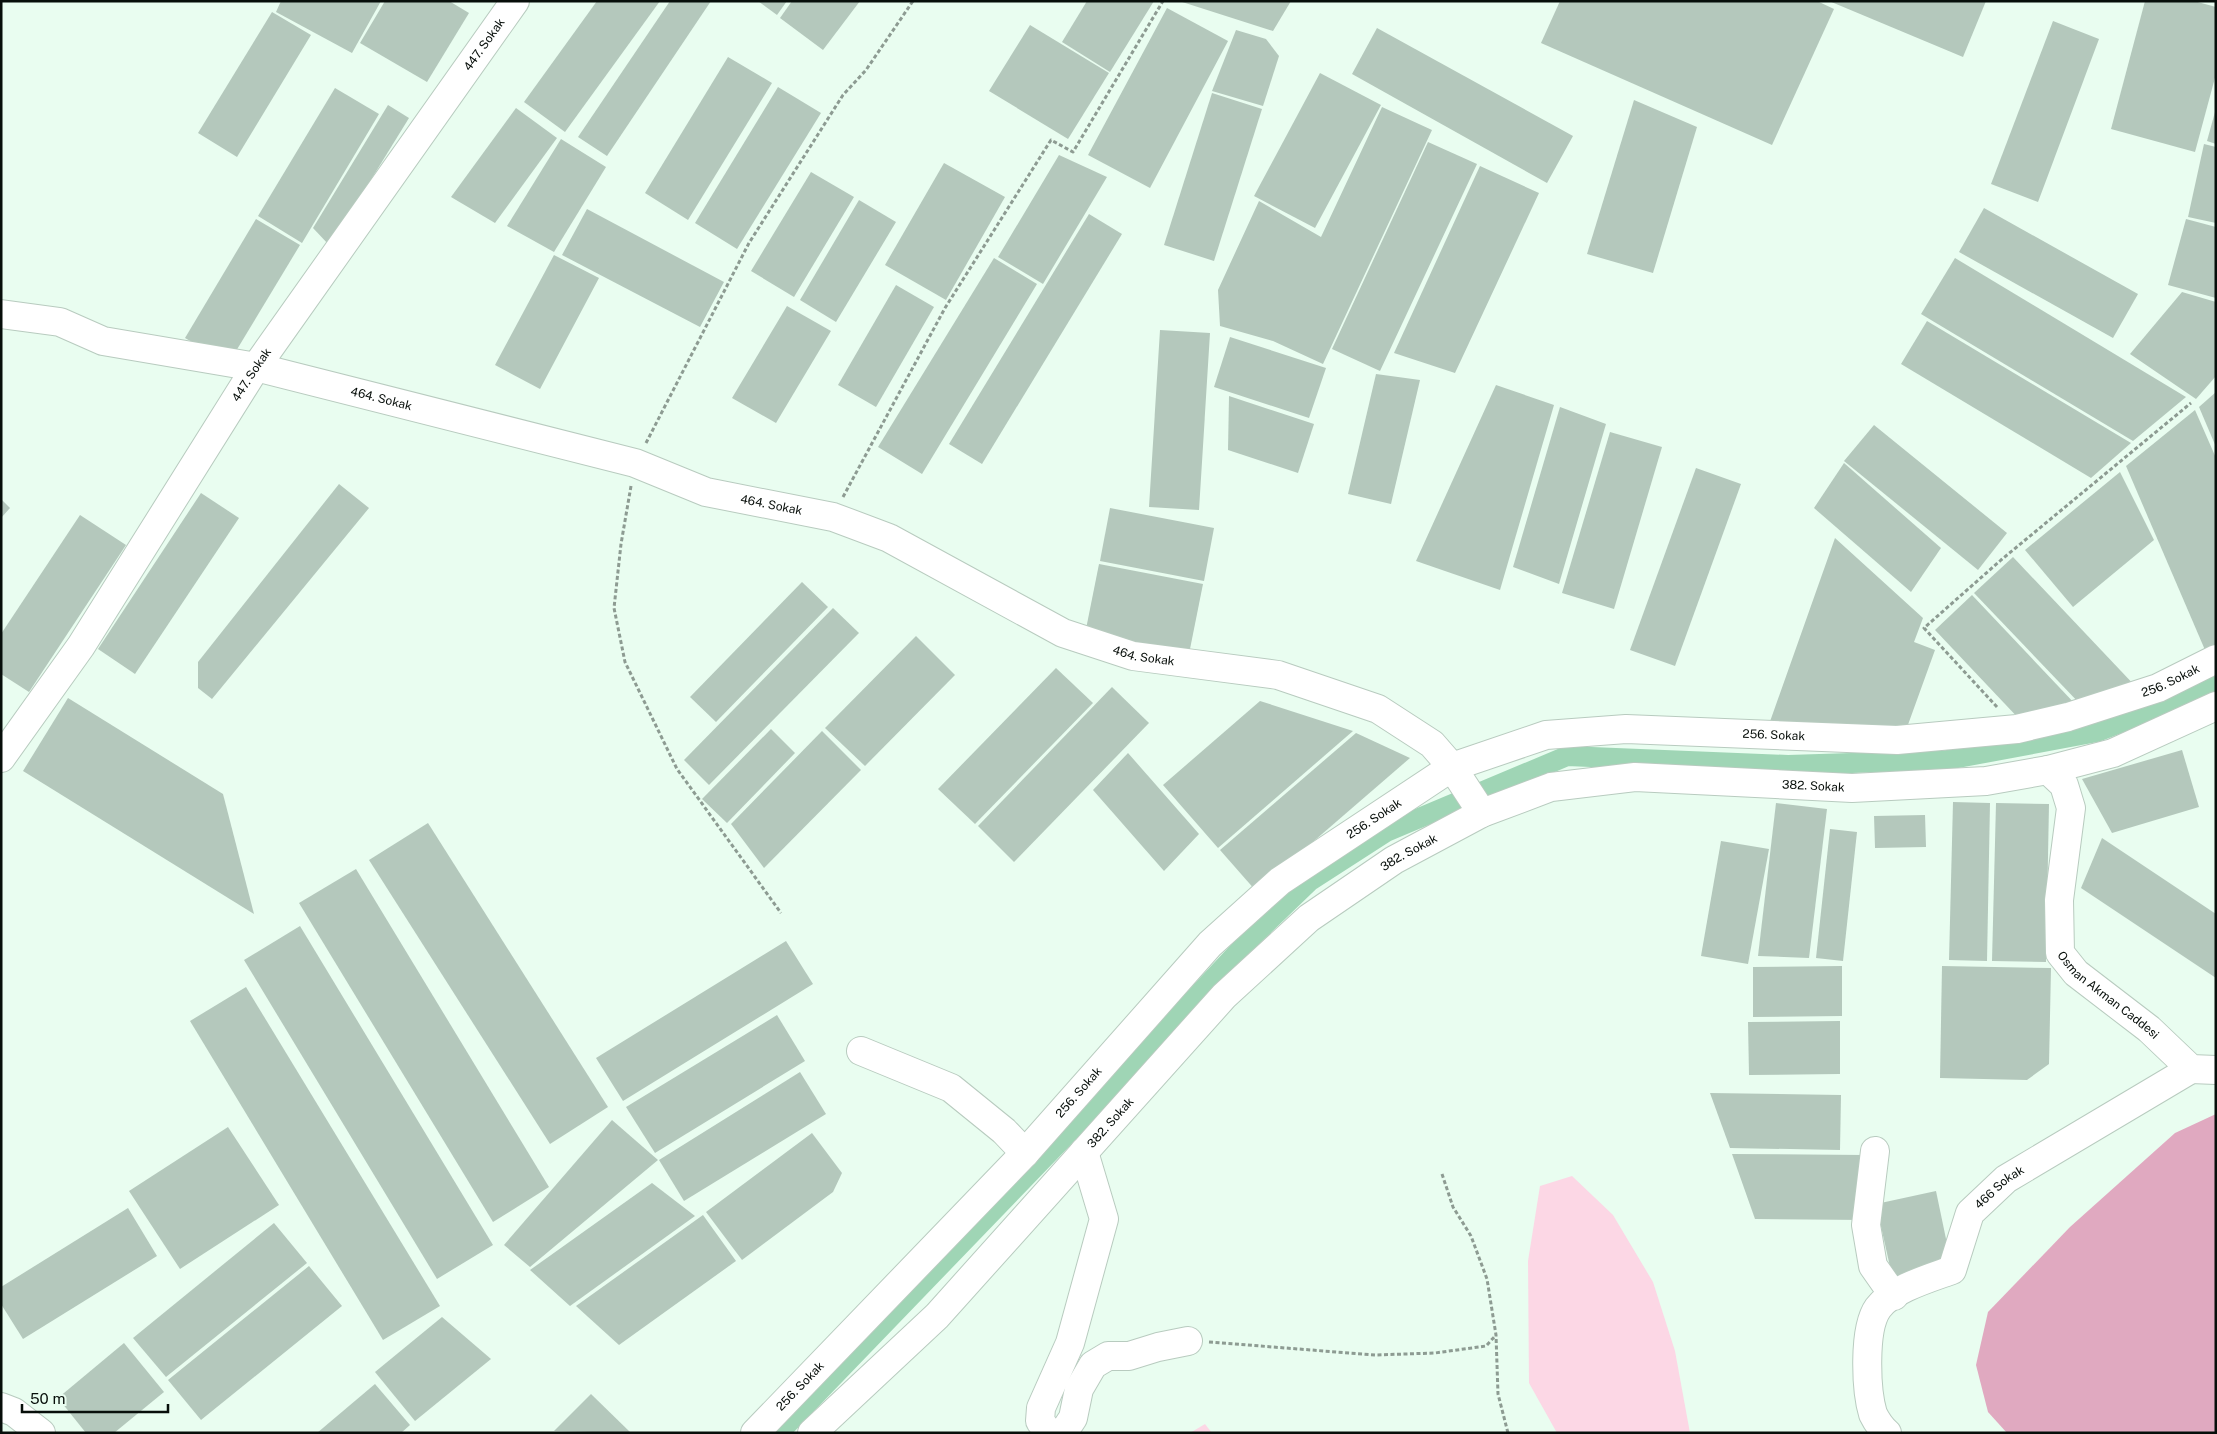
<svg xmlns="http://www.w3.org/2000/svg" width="2217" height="1434" font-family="'Public Sans',sans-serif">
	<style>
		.green { fill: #fcd7e5 }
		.forest { fill: #e0a9c0 }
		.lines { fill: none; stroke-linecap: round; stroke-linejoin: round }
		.canal { stroke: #9fd5b5; stroke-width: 20 }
		.building { fill: #b4c8bc }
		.minor-casing { stroke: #b8cbbf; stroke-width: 30 }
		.path { stroke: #8d9b92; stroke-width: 3; stroke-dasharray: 4 2.5; stroke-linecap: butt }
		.minor { stroke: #fff; stroke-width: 28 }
		.labels { text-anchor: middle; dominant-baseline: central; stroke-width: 5; stroke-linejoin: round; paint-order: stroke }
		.street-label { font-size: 12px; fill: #070e0a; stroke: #e9fdf0 }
	</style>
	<rect width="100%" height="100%" fill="#e9fdf0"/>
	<g class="green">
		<polygon points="1572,1176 1613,1215 1653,1282 1675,1351 1690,1433 1557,1433 1529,1383 1528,1261 1540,1186"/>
		<polygon points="1205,1424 1212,1433 1190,1433"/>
	</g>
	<polygon class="forest" points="2216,1114 2216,1433 2007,1433 1988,1412 1976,1365 1988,1312 2070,1227 2175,1133"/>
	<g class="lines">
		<polyline class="canal" points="779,1433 1073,1128 1250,939 1310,881 1386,832 1567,756 1788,765 1947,760 2097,732 2216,686"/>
	</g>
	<g class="building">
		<polygon points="281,1 381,1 352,53 276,12"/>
		<polygon points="385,1 449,1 469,13 427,82 360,43"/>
		<polygon points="597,1 660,1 565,132 524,102"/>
		<polygon points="670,1 711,1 607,156 578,137"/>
		<polygon points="758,1 787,1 777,15"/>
		<polygon points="792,1 860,1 823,50 780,18"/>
		<polygon points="1087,1 1154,1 1110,72 1062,42"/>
		<polygon points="1179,1 1291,1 1273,31"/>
		<polygon points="1560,1 1817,1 1834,9 1772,145 1541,43"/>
		<polygon points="1829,1 1986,1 1963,57"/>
		<polygon points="2145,1 2194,1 2216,7 2216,74 2195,152 2111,129"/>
		<polygon points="1167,8 1228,41 1150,188 1088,155"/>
		<polygon points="272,12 311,35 237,157 198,133"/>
		<polygon points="2053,21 2099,39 2038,202 1991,184"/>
		<polygon points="1030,25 1109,73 1068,139 989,91"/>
		<polygon points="1377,28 1573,136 1547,183 1352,74"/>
		<polygon points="1236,30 1266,39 1279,56 1263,106 1212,91"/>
		<polygon points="728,57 772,83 688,220 645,193"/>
		<polygon points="1320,73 1381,105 1315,228 1254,196"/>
		<polygon points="778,87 821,113 737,249 695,223"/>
		<polygon points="335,88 379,114 302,243 258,216"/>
		<polygon points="1212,93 1262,109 1214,261 1164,245"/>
		<polygon points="1634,100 1697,127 1653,273 1587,254"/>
		<polygon points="388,105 409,118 330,246 313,228"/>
		<polygon points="1382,107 1432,130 1323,364 1273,341 1220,326 1218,290 1259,201 1321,237"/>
		<polygon points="516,108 557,138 495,223 451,197"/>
		<polygon points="2215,112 2216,112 2216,144 2207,141"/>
		<polygon points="561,139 606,167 554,252 507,226"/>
		<polygon points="1428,142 1477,164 1380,371 1332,349"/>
		<polygon points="2204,144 2216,147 2216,223 2188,217"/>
		<polygon points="1059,155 1107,177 1043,284 998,257"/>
		<polygon points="944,163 1005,197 946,300 885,265"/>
		<polygon points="1480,166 1539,193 1455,373 1394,353"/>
		<polygon points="811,172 854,197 794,297 751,271"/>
		<polygon points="859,200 896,222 836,322 800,300"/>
		<polygon points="1984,208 2138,294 2113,338 1959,252"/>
		<polygon points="587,209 724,282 700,327 562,255"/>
		<polygon points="1089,214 1122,234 982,464 949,444"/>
		<polygon points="256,219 300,245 233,356 215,355 185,338"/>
		<polygon points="2186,219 2216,227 2216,298 2168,285"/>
		<polygon points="554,255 599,278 540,389 495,365"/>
		<polygon points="994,258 1037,284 922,474 878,447"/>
		<polygon points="1955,258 2186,397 2133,441 1921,314"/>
		<polygon points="896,285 934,307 876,407 838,385"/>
		<polygon points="2182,292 2216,302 2216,376 2196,399 2130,354"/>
		<polygon points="787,306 831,331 776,423 732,398"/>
		<polygon points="1927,321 2131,443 2091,478 1901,364"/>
		<polygon points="1160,330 1210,333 1199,510 1149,507"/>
		<polygon points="1230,337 1326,368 1309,418 1214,387"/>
		<polygon points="1376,374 1420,380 1391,504 1348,494"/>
		<polygon points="1496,385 1554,405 1500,590 1416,561"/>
		<polygon points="2216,392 2216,447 2199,407"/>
		<polygon points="1229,396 1314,424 1298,473 1228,450"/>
		<polygon points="1560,407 1606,424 1559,584 1513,567"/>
		<polygon points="2195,410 2216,458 2216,646 2205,650 2126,466"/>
		<polygon points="1874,425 2007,533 1978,570 1844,461"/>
		<polygon points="1610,432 1662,447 1614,609 1562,593"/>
		<polygon points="1844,463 1941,548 1911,592 1814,508"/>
		<polygon points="1696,468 1741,484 1675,666 1630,650"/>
		<polygon points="2120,472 2154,540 2073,607 2025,550"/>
		<polygon points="339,484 369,508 212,699 198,688 198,662"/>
		<polygon points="201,493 239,518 135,674 98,649"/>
		<polygon points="1,499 10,508 1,518"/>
		<polygon points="1110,508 1214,528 1204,581 1100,561"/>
		<polygon points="80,515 126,545 29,692 1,674 1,634"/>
		<polygon points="1835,538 1923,618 1914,642 1935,650 1905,733 1767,730"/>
		<polygon points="2013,557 2138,689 2081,705 1974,593"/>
		<polygon points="1099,564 1203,584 1189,654 1085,634"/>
		<polygon points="802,582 828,607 716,722 690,697"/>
		<polygon points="1972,595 2077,706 2022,722 1935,630"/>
		<polygon points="833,608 859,633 709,785 684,760"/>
		<polygon points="916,636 955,675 865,766 825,728"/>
		<polygon points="1056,668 1093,703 975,824 938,789"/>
		<polygon points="1112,687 1149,723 1014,862 978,826"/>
		<polygon points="68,698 223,794 254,914 23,771"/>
		<polygon points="1260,701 1353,731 1218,848 1163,785"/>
		<polygon points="771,729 795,753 727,823 702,799"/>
		<polygon points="822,731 861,770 764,868 731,824"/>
		<polygon points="1356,733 1410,758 1256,891 1220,850"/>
		<polygon points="2182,750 2199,807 2112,833 2082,779"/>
		<polygon points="1128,753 1199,834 1164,871 1093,790"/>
		<polygon points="1953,802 1990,803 1987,961 1949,960"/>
		<polygon points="1776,803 1827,809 1809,958 1758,956"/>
		<polygon points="1996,803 2049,804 2046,962 1992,961"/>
		<polygon points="1925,815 1926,847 1875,848 1874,816"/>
		<polygon points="428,823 608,1107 550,1144 369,860"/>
		<polygon points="1830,829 1857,832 1843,961 1816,958"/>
		<polygon points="2102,838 2216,914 2216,978 2081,888"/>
		<polygon points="1721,841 1769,849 1748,964 1701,956"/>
		<polygon points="356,869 549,1187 493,1222 299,903"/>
		<polygon points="300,926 493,1245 437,1279 244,960"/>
		<polygon points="786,941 813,984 623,1101 596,1058"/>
		<polygon points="1842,966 1842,1016 1753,1017 1753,967"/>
		<polygon points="1942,966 2051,968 2049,1064 2027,1080 1940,1078"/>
		<polygon points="246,987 440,1306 383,1340 190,1021"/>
		<polygon points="777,1015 805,1061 655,1153 626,1107"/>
		<polygon points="1840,1021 1840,1074 1749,1075 1748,1022"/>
		<polygon points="800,1072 826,1114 684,1201 659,1160"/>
		<polygon points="1710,1093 1841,1095 1840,1150 1730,1148"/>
		<polygon points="612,1120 658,1160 530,1267 504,1245"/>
		<polygon points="228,1127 279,1205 180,1269 129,1191"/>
		<polygon points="812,1133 842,1173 833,1192 742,1260 706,1212"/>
		<polygon points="1732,1154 1865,1155 1864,1220 1755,1219"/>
		<polygon points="652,1183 695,1216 570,1306 530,1270"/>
		<polygon points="1936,1191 1950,1258 1895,1289 1876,1204"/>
		<polygon points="128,1208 157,1256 23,1339 1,1304 1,1287"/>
		<polygon points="703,1215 736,1261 619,1345 576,1306"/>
		<polygon points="274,1223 307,1263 166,1377 133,1338"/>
		<polygon points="309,1266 342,1306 201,1420 168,1380"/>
		<polygon points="442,1317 491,1359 415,1421 375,1372"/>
		<polygon points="124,1343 164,1392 114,1433 86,1433 58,1398"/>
		<polygon points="375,1384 410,1425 401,1433 317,1433"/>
		<polygon points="591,1394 631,1433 554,1431"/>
	</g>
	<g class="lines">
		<defs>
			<g id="minor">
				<path id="s1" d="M 1,314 L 60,322 L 103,341 L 256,367 L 635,463 L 706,492 L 833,517 L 889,538 L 1063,633 L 1133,656 L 1278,675 L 1378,709 L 1432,744 L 1452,767 L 1482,813"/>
				<path id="s2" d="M 1,758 L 81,646 L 256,367 L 515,1"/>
				<path id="s3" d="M 2048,770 L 2064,785 L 2071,808 L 2059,900 L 2060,953 L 2076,973 L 2149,1029 L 2191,1069 L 2216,1070"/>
				<polyline points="861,1051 951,1088 1004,1131 1025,1153"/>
				<polyline points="1875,1151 1866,1225 1873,1266 1894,1296"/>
				<polyline points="1,1407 14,1412 41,1433"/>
				<path id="s4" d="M 755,1433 L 1025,1153 L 1210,944 L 1280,881 L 1452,767 L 1546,735 L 1626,729 L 1897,740 L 2017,729 L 2068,717 L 2158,688 L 2216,659"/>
				<path id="s5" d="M 812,1433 L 937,1316 L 1224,996 L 1309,918 L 1394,860 L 1482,813 L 1551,787 L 1635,777 L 1852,788 L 1986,781 L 2048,770 L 2113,753 L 2216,706"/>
				<polyline points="1049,1433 1040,1421 1041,1408 1070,1343 1104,1219 1084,1152"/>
				<polyline points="1063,1433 1073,1418 1079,1389 1093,1365 1108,1356 1129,1356 1158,1347 1188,1341"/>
				<path id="s6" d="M 1887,1433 C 1881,1428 1876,1420 1873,1414 C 1866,1391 1863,1329 1878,1308 C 1892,1289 1930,1278 1952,1270 L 1970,1213 L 2006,1179 L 2191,1069"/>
			</g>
		</defs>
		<use href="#minor" class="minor-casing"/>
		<g class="path">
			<polyline points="646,443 749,243 843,95 866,70 913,1"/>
			<polyline points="631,486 621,544 614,608 625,662 677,769 781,913"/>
			<polyline points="843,497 945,308 1051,140 1073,152 1163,1"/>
			<polyline points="1997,707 1924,628 2001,560 2191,403"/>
			<polyline points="1442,1174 1453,1207 1471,1236 1487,1279 1496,1335 1498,1394 1508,1433"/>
			<polyline points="1209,1342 1375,1355 1435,1353 1486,1346 1496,1335"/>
		</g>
		<use href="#minor" class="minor"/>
	</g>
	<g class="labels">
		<g class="street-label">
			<text stroke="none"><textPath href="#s2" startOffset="862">447. Sokak</textPath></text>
			<text stroke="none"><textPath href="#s2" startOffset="458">447. Sokak</textPath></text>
			<text stroke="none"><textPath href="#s1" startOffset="391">464. Sokak</textPath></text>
			<text stroke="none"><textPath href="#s1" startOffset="796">464. Sokak</textPath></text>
			<text stroke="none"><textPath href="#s1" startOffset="1201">464. Sokak</textPath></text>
			<text stroke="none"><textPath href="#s4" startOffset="1701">256. Sokak</textPath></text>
			<text stroke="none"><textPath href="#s4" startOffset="1296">256. Sokak</textPath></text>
			<text stroke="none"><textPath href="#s5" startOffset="1256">382. Sokak</textPath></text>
			<text stroke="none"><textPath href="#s4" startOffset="875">256. Sokak</textPath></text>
			<text stroke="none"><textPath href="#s5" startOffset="836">382. Sokak</textPath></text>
			<text stroke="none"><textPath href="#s3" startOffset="256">Osman Akman Caddesi</textPath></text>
			<text stroke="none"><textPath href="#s4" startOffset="470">256. Sokak</textPath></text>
			<text stroke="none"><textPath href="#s5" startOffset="431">382. Sokak</textPath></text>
			<text stroke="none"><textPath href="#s6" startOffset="315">466 Sokak</textPath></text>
			<text stroke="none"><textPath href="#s4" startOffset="65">256. Sokak</textPath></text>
		</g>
	</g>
	<rect width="2217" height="1434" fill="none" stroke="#070e0a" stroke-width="5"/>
	<path d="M22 1404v8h146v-8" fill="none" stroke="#070e0a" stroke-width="2.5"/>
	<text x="30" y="1404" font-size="15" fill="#070e0a" stroke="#e9fdf0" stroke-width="4" paint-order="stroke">50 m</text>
</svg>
